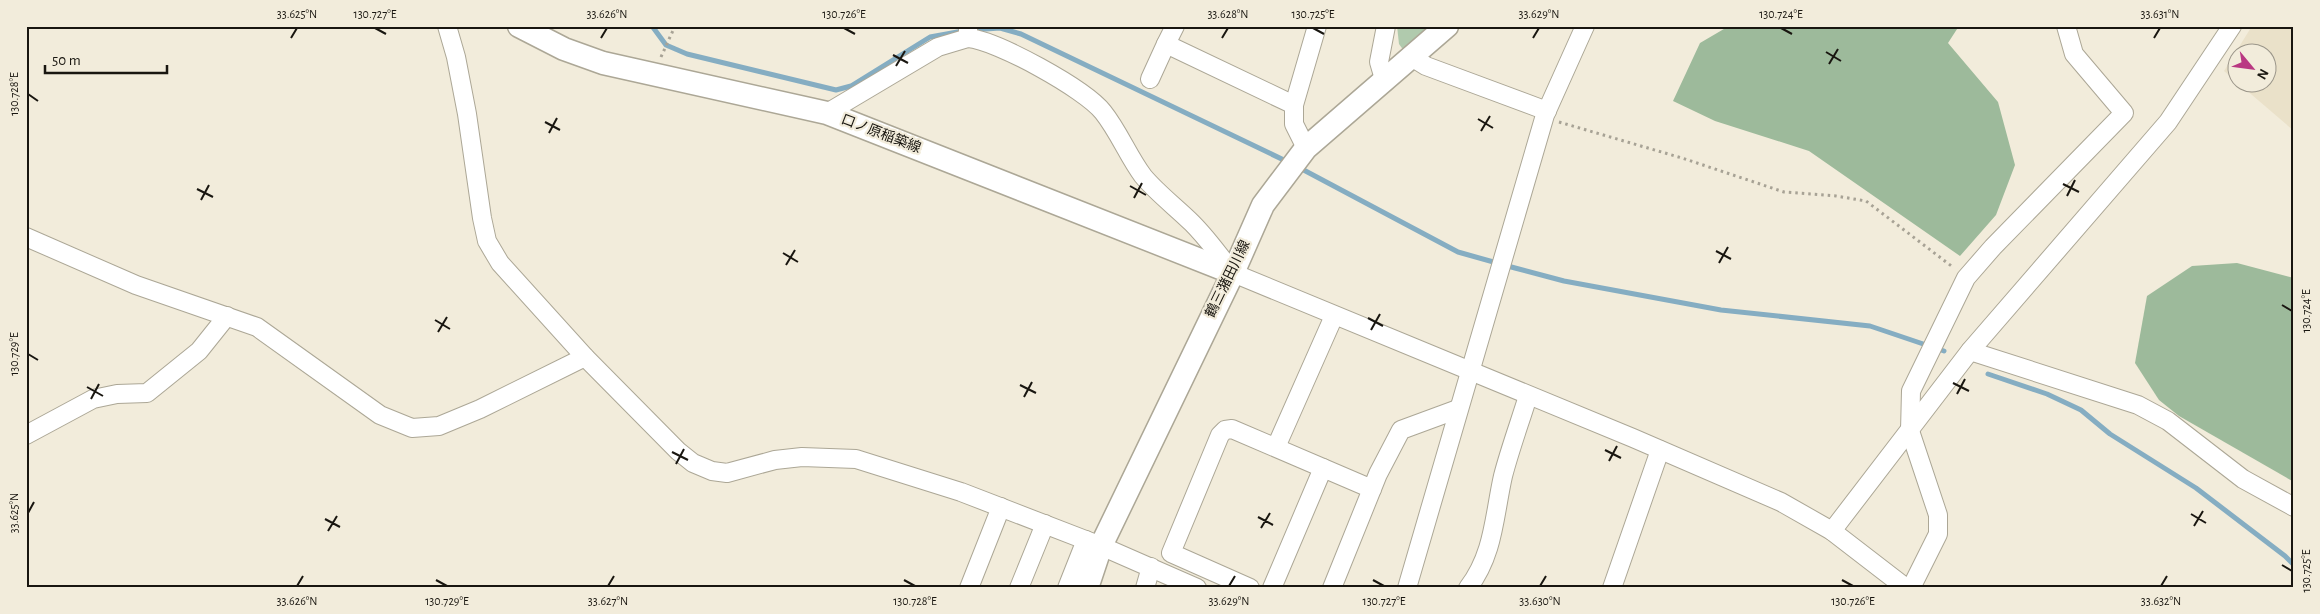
<svg xmlns="http://www.w3.org/2000/svg" width="2320" height="614" font-family="'Alegreya Sans','Noto Sans JP',sans-serif">
	<style>
		.built { fill: #eae1c9; fill-rule: evenodd }
		.green { fill: #b0caad }
		.forest { fill: #9dba9b }
		.lines { fill: none; stroke-linecap: round; stroke-linejoin: round }
		.stream { stroke: #85adc2; stroke-width: 5 }
		.minor-casing { stroke: #aca796; stroke-width: 20 }
		.major-casing { stroke: #aca796; stroke-width: 25 }
		.path { stroke: #a7a295; stroke-width: 3; stroke-dasharray: 2.5 4; stroke-linecap: butt }
		.minor { stroke: #fff; stroke-width: 18 }
		.major { stroke: #fff; stroke-width: 22 }
		.ticks { fill: none; stroke: #191610; stroke-width: 2 }
		.labels { text-anchor: middle; dominant-baseline: central; stroke-width: 4.5; stroke-linejoin: round; paint-order: stroke }
		.street-label { font-size: 14px; fill: #191610; stroke: #f2ecdb }
		.neatline { fill: none; stroke: #191610; stroke-width: 2 }
		.ticks-label { font-size: 12px; text-anchor: middle; fill: #191610 }
	</style>
	<rect width="100%" height="100%" fill="#f2ecdb"/>
	<path class="built" d="M 2252,26 L 2294,26 L 2294,131 L 2224,71 ZM 2238,52 L 2268,52 L 2268,82 L 2238,82 Z"/>
	<polygon class="green" points="1397,26 1433,26 1404,51 1399,44"/>
	<g class="forest">
		<polygon points="1729,26 1959,26 1948,43 1998,102 2015,165 1996,215 1960,256 1809,151 1715,121 1673,101 1700,43"/>
		<polygon points="2237,263 2294,278 2294,482 2179,416 2159,400 2135,363 2147,296 2192,266"/>
	</g>
	<g class="lines">
		<g class="stream">
			<polyline points="652,26 666,45 687,54 836,90 851,86 930,37 963,31"/>
			<polyline points="972,30 1000,28 1021,34 1288,162"/>
			<polyline points="1298,167 1458,252 1515,268 1564,281 1721,310 1870,326 1944,351"/>
			<polyline points="1988,374 2047,394 2081,410 2110,434 2196,488 2285,556 2294,565"/>
		</g>
		<defs>
			<g id="minor">
				<polyline points="447,26 456,57 467,114 482,218 487,241 500,263 585,357 678,451 693,463 712,471 727,473 775,460 802,457 856,459 961,492 1101,546 1197,588"/>
				<polyline points="1175,26 1166,44 1294,105"/>
				<path d="M 968,38 C 996,40 1085,89 1103,112 C 1119,132 1128,156 1143,176 C 1157,193 1177,208 1192,223 C 1208,239 1220,256 1233,273 L 1633,438 L 1781,502 L 1832,531 L 1906,588"/>
				<polyline points="1410,56 1426,66 1547,111"/>
				<polyline points="1150,79 1166,44"/>
				<polyline points="1384,79 1379,62 1386,26"/>
				<polyline points="827,113 938,47 968,38 968,28"/>
				<polyline points="1306,148 1294,124 1294,105 1317,26"/>
				<polyline points="26,237 136,285 257,327 380,415 412,428 439,426 480,409 585,357"/>
				<polyline points="1970,351 2138,405 2168,421 2243,479 2294,507"/>
				<polyline points="26,435 93,399 117,394 147,393 199,351 227,316"/>
				<polyline points="1276,447 1334,316"/>
				<polyline points="1323,468 1372,489"/>
				<polyline points="1832,531 1970,351 2168,122 2232,26"/>
				<polyline points="969,588 1001,507"/>
				<polyline points="1019,588 1045,524"/>
				<polyline points="1067,588 1086,540"/>
				<polyline points="1145,588 1151,567"/>
				<polyline points="1250,588 1171,553 1220,435 1225,430 1232,429 1323,468 1272,588"/>
				<polyline points="1332,588 1378,474 1401,430 1458,409"/>
				<polyline points="1407,588 1545,115 1585,26"/>
				<path d="M 1468,588 C 1494,554 1494,516 1503,476 C 1510,449 1520,422 1528,396"/>
				<polyline points="1612,588 1660,450"/>
				<polyline points="1911,588 1938,534 1938,515 1910,431 1911,391 1966,278 1993,247 2124,113 2074,54 2066,26"/>
			</g>
			<g id="major">
				<polyline points="519,26 564,49 603,63 827,113 1233,273"/>
				<polyline points="1087,588 1101,546 1233,273 1263,205 1306,148 1447,26"/>
			</g>
		</defs>
		<use href="#minor" class="minor-casing"/>
		<use href="#major" class="major-casing"/>
		<g class="path">
			<polyline points="661,57 675,26"/>
			<polyline points="1559,122 1682,158 1784,192 1836,196 1866,201 1954,268"/>
		</g>
		<use href="#minor" class="minor"/>
		<use href="#major" class="major"/>
	</g>
	<path class="ticks" d="M 375,28 L 386,34M 844,28 L 855,34M 1313,28 L 1324,34M 1781,28 L 1792,34M 291,38 L 297,28M 601,38 L 607,28M 1222,38 L 1228,28M 1533,38 L 1539,28M 2154,38 L 2160,28M 1826,52 L 1841,61M 893,55 L 908,63M 1829,64 L 1838,49M 896,66 L 905,51M 28,94 L 38,101M 1478,119 L 1493,128M 545,122 L 560,130M 1481,131 L 1490,116M 549,133 L 557,118M 2063,184 L 2079,192M 1130,186 L 1146,195M 197,189 L 213,197M 2067,196 L 2075,180M 1134,198 L 1142,183M 201,200 L 209,185M 1716,251 L 1731,259M 783,253 L 798,262M 1719,263 L 1728,247M 786,265 L 795,250M 2282,305 L 2292,311M 1368,318 L 1383,326M 435,320 L 450,329M 1371,330 L 1380,314M 438,332 L 447,317M 28,354 L 38,360M 1953,383 L 1969,391M 1020,385 L 1036,393M 87,387 L 103,396M 1957,394 L 1965,379M 1024,397 L 1032,382M 91,399 L 99,384M 1605,450 L 1621,458M 672,452 L 688,460M 1609,461 L 1617,446M 676,464 L 684,449M 28,513 L 34,502M 2191,514 L 2206,523M 1258,517 L 1273,525M 325,519 L 340,527M 2194,526 L 2203,511M 1261,528 L 1270,513M 328,531 L 337,516M 2282,565 L 2292,571M 436,580 L 447,586M 904,580 L 915,586M 1373,580 L 1384,586M 1842,580 L 1853,586M 297,586 L 303,576M 608,586 L 614,576M 1229,586 L 1235,576M 1540,586 L 1546,576M 2161,586 L 2167,576"/>
	<g class="labels">
		<g class="street-label">
			<text transform="translate(881 134) rotate(21)">口ノ原稲築線</text>
			<text transform="translate(1228 279) rotate(-64)">鶴三潴田川線</text>
		</g>
	</g>
	<rect width="2320" height="614" fill="none" stroke="#f2ecdb" stroke-width="55"/>
	<g transform="translate(2252 68) rotate(119)"><circle r="24" fill="#f2ecdb" stroke="#9b968a"/>
	<path d="M0-4L9 19L0 12L-9 19Z" fill="#b93882"/>
	<text y="-8" font-size="14" font-weight="bold" text-anchor="middle" fill="#191610">N</text>
	</g>
	<path d="M45 65v8h122v-8" fill="none" stroke="#191610" stroke-width="2.5"/>
	<text x="52" y="65" font-size="15" fill="#191610" stroke="#f2ecdb" stroke-width="4" paint-order="stroke">50 m</text>
	<rect x="28" y="28" width="2264" height="558" class="neatline"/>
	<g class="ticks-label">
		<text x="297" y="18">33.625°N</text>
		<text x="375" y="18">130.727°E</text>
		<text x="607" y="18">33.626°N</text>
		<text x="844" y="18">130.726°E</text>
		<text x="1228" y="18">33.628°N</text>
		<text x="1313" y="18">130.725°E</text>
		<text x="1539" y="18">33.629°N</text>
		<text x="1781" y="18">130.724°E</text>
		<text x="2160" y="18">33.631°N</text>
		<text transform="translate(14 94) rotate(-90)" y="4">130.728°E</text>
		<text transform="translate(2306 311) rotate(-90)" y="4">130.724°E</text>
		<text transform="translate(14 354) rotate(-90)" y="4">130.729°E</text>
		<text transform="translate(14 513) rotate(-90)" y="4">33.625°N</text>
		<text transform="translate(2306 571) rotate(-90)" y="4">130.725°E</text>
		<text x="297" y="605">33.626°N</text>
		<text x="447" y="605">130.729°E</text>
		<text x="608" y="605">33.627°N</text>
		<text x="915" y="605">130.728°E</text>
		<text x="1229" y="605">33.629°N</text>
		<text x="1384" y="605">130.727°E</text>
		<text x="1540" y="605">33.630°N</text>
		<text x="1853" y="605">130.726°E</text>
		<text x="2161" y="605">33.632°N</text>
	</g>
</svg>
